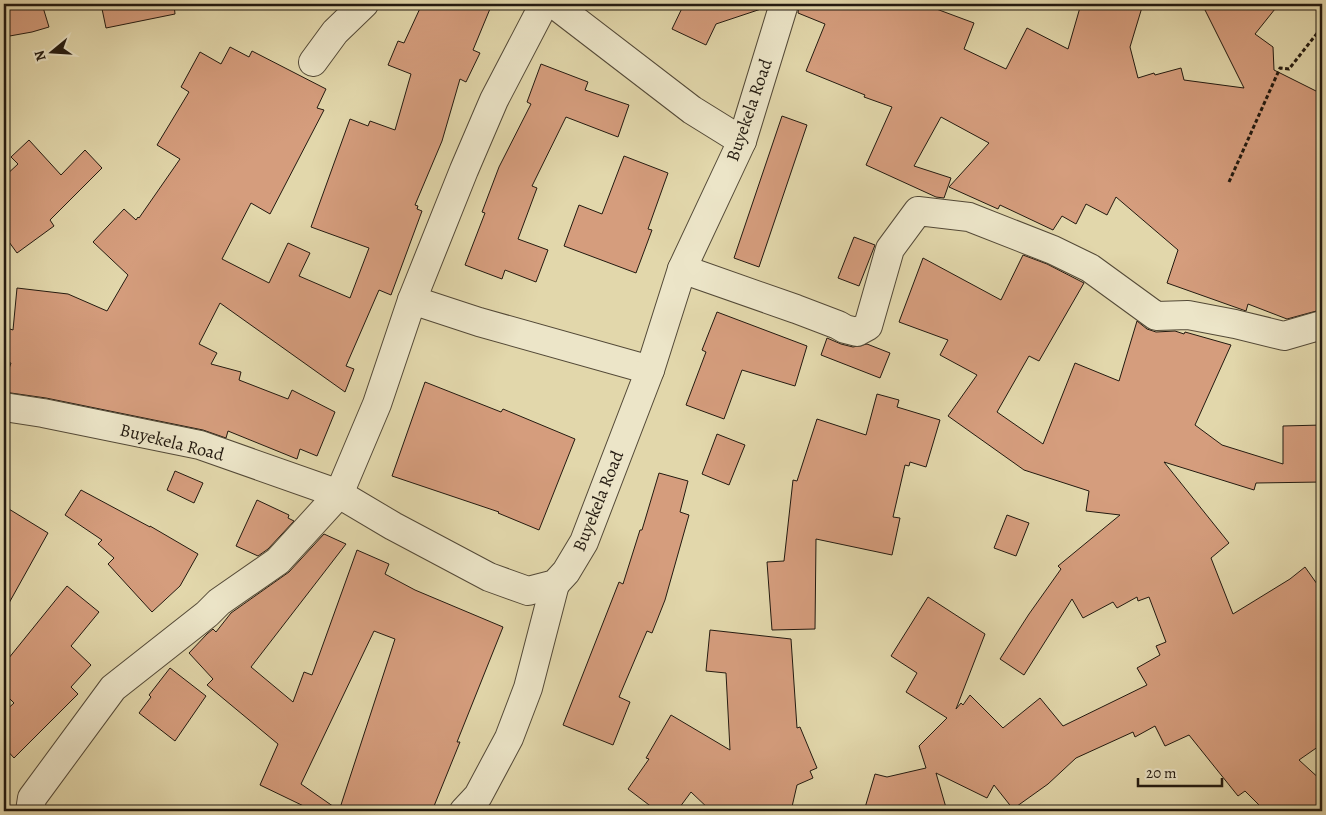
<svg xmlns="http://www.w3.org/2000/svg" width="1326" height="815" font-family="Alegreya,serif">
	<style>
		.building { fill: #d59d7d; stroke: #231a10 }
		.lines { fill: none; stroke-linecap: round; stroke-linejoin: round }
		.street-casing { stroke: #534937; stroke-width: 30 }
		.path { stroke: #231a10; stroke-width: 3; stroke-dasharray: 4 2.5; stroke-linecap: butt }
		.street { stroke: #ece5c8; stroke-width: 28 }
		.labels { text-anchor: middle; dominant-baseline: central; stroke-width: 4.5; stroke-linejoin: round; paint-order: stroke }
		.street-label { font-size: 18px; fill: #231a10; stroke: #ece5c8 }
	</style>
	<rect width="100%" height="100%" fill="#e2d7ab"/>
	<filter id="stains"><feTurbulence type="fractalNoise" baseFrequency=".004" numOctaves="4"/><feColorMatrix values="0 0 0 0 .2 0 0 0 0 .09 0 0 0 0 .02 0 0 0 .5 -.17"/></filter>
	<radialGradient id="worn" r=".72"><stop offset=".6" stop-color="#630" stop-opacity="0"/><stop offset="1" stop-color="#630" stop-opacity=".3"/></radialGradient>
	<g class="building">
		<polygon points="4,4 42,4 49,27 32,32 4,37"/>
		<polygon points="101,4 174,4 175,14 106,28"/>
		<polygon points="422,4 492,4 473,50 480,53 466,82 460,79 442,141 415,205 418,206 417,209 422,211 391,295 379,290 346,366 354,369 345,392 220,303 199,344 217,353 211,364 241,372 239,380 288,399 292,390 335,412 317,456 300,449 297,459 228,431 226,438 203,430 46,398 4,392 4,383 11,363 4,362 4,327 13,330 17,288 68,294 107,311 128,275 93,242 124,209 136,220 138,217 139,218 180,159 157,145 189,92 181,87 200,52 221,64 230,47 249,57 252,51 326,89 317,108 324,110 270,214 251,203 222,259 269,283 288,243 310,253 299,276 350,298 369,248 311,227 350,119 368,126 370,121 395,130 411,74 388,65 398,41 404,43"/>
		<polygon points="684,4 763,4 764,8 716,24 706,45 672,29"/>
		<polygon points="799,4 923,4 974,23 964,49 1006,69 1027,28 1068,49 1081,4 1143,4 1130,47 1138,78 1154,73 1155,75 1181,68 1184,80 1244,88 1202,4 1279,4 1255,34 1273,47 1274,70 1322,94 1322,305 1320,310 1287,319 1248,304 1246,311 1167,283 1178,250 1116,197 1107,215 1086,204 1076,224 1062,216 1053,230 1000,205 998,209 949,187 989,143 941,117 914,166 951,178 944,198 936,197 866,165 892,107 864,97 865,95 806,71 825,24 798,13"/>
		<polygon points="541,64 588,82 585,90 629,105 618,137 566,117 532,186 537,188 518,239 548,250 536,282 505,270 502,279 465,265 485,213 482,212 499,167 531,104 527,102"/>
		<polygon points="782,116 807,125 759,267 734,258"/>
		<polygon points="29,140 61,175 85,150 102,168 50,220 54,226 17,253 4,235 4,177 18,164 11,157"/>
		<polygon points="624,156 668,173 648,229 652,230 636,273 564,246 579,205 602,214"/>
		<polygon points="854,237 875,245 859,286 838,278"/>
		<polygon points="1023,255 1047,264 1084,283 1039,361 1029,356 997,412 1043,444 1075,363 1119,381 1137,321 1147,329 1156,332 1175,331 1184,334 1185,332 1231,345 1195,425 1222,445 1283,464 1283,426 1322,425 1322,482 1256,483 1254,490 1164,462 1229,543 1211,558 1233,614 1290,579 1305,567 1322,591 1322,744 1299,760 1322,781 1322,811 1265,811 1245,791 1238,796 1189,735 1165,746 1155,726 1135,737 1133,732 1076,758 1048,784 1013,809 994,785 987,798 936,773 947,811 864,811 875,774 887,777 926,768 919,746 947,718 906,692 917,673 891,656 928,597 985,634 956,709 961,703 963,705 970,695 1003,728 1040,698 1063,726 1147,685 1137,668 1160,655 1156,646 1166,642 1149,597 1138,601 1137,597 1117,608 1113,602 1083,618 1072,599 1024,675 1000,659 1029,614 1061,569 1058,566 1120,515 1086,511 1089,491 1024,470 948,416 977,375 940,355 948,340 899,322 923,258 1001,300"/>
		<polygon points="717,312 807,346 795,386 742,370 724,419 686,405 706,352 702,350"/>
		<polygon points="827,338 841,344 853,347 867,344 890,353 880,378 821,355"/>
		<polygon points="425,382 501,412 503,409 575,439 539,530 498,513 499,512 392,476"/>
		<polygon points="877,394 899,400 897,407 940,420 926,467 910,462 909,466 905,465 893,517 900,518 892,555 816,539 815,629 772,630 767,562 784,561 793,480 797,481 817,419 866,435"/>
		<polygon points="717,434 745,445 729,485 702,474"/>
		<polygon points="175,471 203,483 194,503 167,490"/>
		<polygon points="659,473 688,481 680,512 689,515 665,600 652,633 647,631 619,697 630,702 613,745 563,725 619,582 623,584 640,530 642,530"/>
		<polygon points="81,490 150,527 150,526 198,554 180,586 152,612 108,564 114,558 98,544 102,540 65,515"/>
		<polygon points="257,500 289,515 288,518 294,521 268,549 258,556 236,546"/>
		<polygon points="4,506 48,533 4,612"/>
		<polygon points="1007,515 1029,523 1016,556 994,548"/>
		<polygon points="324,534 346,544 251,667 293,702 304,672 312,675 357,550 389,564 385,574 415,590 503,627 457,742 460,742 432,811 339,811 395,639 374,631 301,784 337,809 335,811 314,811 260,785 278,744 207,685 213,679 189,653 207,634 213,629 216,632 231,613 289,572"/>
		<polygon points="67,586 99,612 71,646 91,665 71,687 78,694 14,758 4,747 4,712 14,703 4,693 4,664"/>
		<polygon points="710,630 791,639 797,728 800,727 817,768 810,771 813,778 797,785 791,811 711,811 691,792 677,811 657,811 628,789 649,759 646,758 671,715 730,750 726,673 706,671"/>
		<polygon points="170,668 206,696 175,741 139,713 151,697 149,695"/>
	</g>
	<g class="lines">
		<defs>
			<g id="street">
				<polyline points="554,4 692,110 742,141"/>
				<polyline points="313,62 335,32 364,4"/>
				<polyline points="682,269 796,309 838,325 845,329 857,332 868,326 890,249 918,211 969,217 1053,250 1090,268 1156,316 1188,315 1235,324 1284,336 1322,325"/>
				<polyline points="412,300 479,322 650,370"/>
				<polyline points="4,407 43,413 200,445 339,494 393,526 489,577 528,591 555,584 566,572 584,542 650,370 682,269 742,141 784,4"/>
				<polyline points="30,811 32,798 113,688 207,614 219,602 278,561 339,494 377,404 412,300 464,170 494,100 544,4"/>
				<polyline points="464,811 478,796 509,738 528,688 555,584"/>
			</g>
		</defs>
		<use href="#street" class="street-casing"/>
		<polyline class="path" points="1229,182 1280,68 1289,69 1322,27"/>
		<use href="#street" class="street"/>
	</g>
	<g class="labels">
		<g class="street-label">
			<text transform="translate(749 110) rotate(-71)">Buyekela Road</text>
			<text transform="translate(172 442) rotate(14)">Buyekela Road</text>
			<text transform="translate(598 501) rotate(-68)">Buyekela Road</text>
		</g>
	</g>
	<rect width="1326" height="815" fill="none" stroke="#e2d7ab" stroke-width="20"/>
	<rect x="5" y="5" width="1316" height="805" fill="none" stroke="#231a10" stroke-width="2.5"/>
	<rect x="10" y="10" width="1306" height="795" fill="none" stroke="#231a10"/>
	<g transform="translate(52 52) rotate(252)" stroke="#ece5c8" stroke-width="4" paint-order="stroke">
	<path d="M0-4L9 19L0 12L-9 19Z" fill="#231a10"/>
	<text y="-8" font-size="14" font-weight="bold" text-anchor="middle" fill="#231a10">N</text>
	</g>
	<path d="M1138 778v8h84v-8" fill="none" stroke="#231a10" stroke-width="2.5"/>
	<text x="1146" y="778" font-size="15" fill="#231a10" stroke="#ece5c8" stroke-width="4" paint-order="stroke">20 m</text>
	<rect width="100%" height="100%" filter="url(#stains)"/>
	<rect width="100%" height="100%" fill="url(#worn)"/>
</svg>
